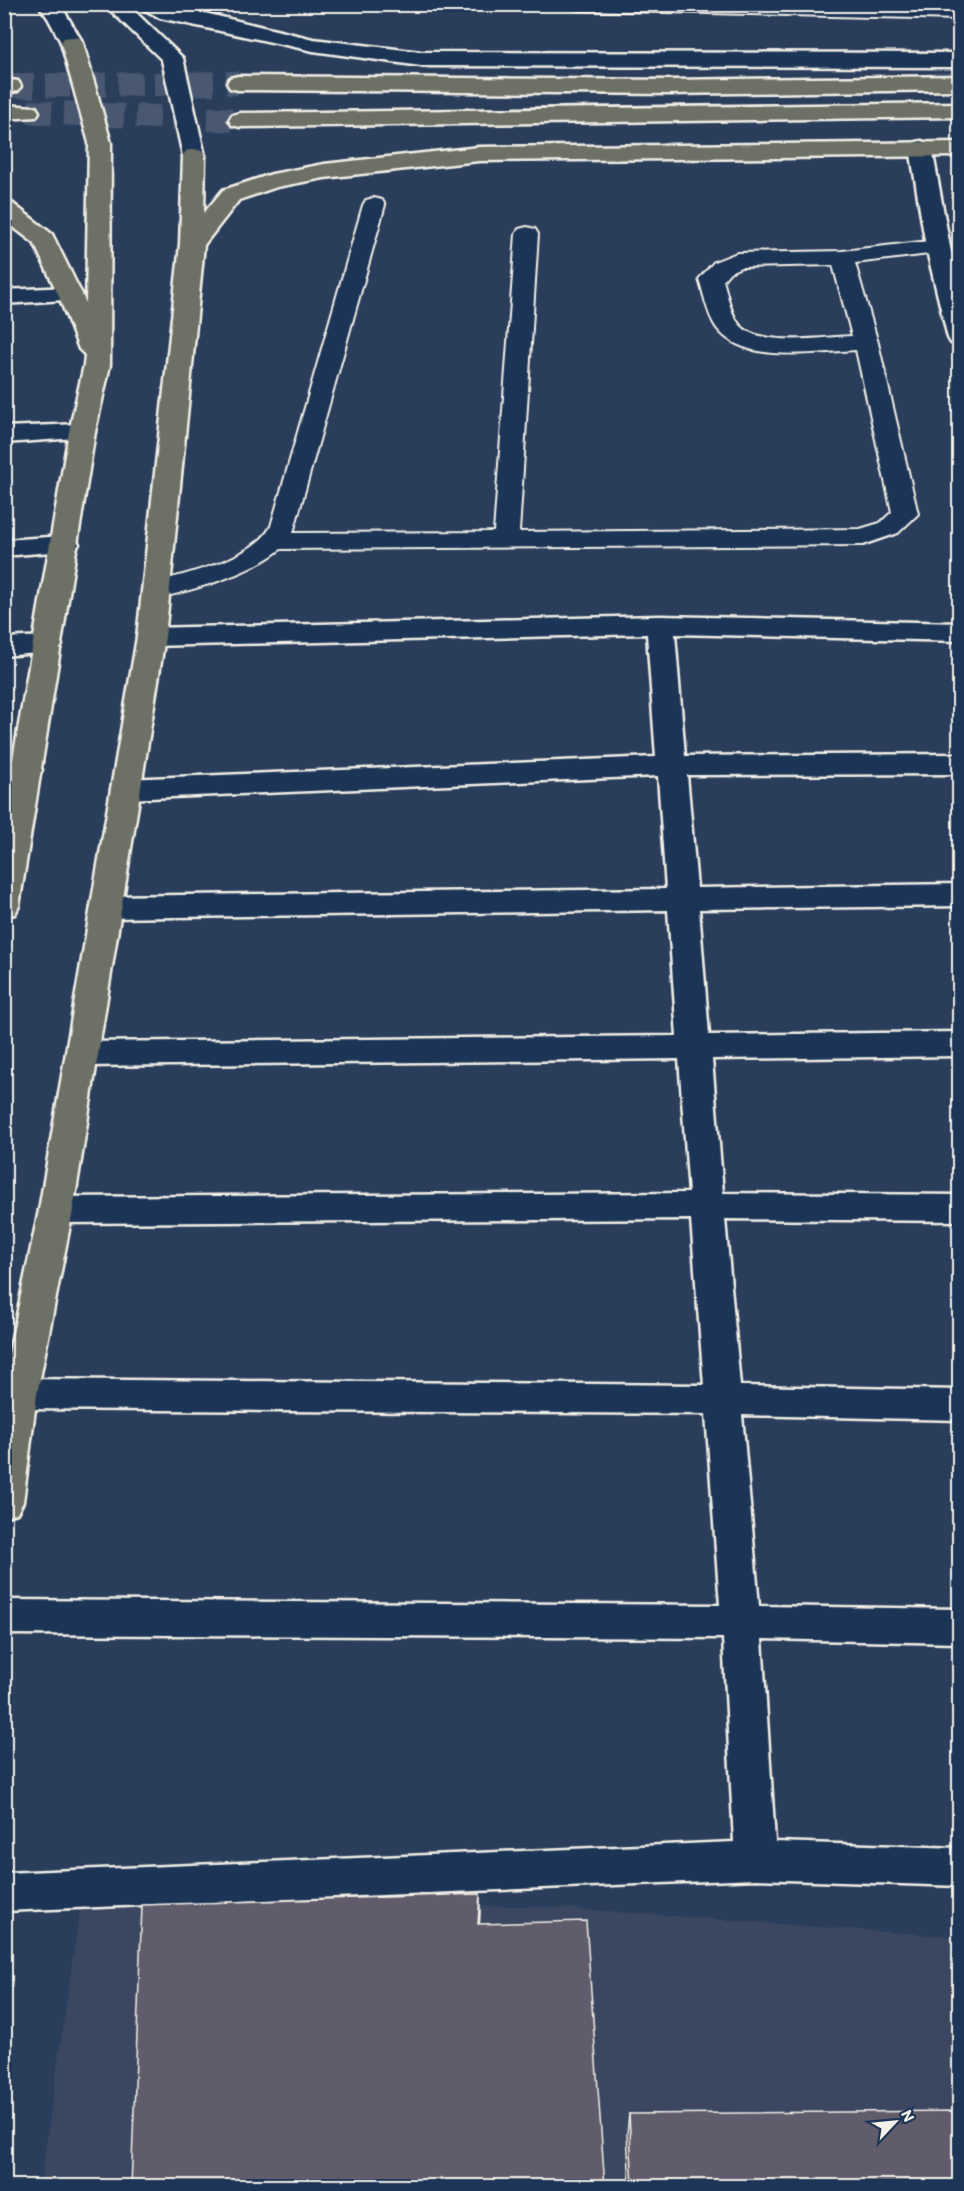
<svg xmlns="http://www.w3.org/2000/svg" width="964" height="2191" font-family="Itim,sans-serif">
	<style>
		.built { fill: #3a4660 }
		.lines { fill: none; stroke-linecap: round; stroke-linejoin: round }
		.highway-tunnel { stroke: #485870; stroke-width: 24; stroke-dasharray: 24 12; stroke-linecap: butt }
		.lane-casing { stroke: #f4f1e8; stroke-width: 4 }
		.street-casing { stroke: #f4f1e8; stroke-width: 5 }
		.secondary-casing { stroke: #f4f1e8; stroke-width: 5 }
		.highway-casing { stroke: #f4f1e8; stroke-width: 5 }
		.lane { fill: #1d3557; fill-rule: evenodd }
		.street { fill: #1d3557; fill-rule: evenodd }
		.secondary { fill: #1d3557; fill-rule: evenodd }
		.highway { fill: #6c7065; fill-rule: evenodd }
		.wall { fill: #534f5d; stroke: #f4f1e8; stroke-width: 1.5 }
		.shaded-wall { fill: #43404c; stroke: #f4f1e8; stroke-width: 1.5 }
		.building { fill: #605c6c; stroke: #f4f1e8; stroke-width: 1.5 }
	</style>
	<rect width="100%" height="100%" fill="#2a3d5b"/>
	<filter id="ink" filterUnits="userSpaceOnUse"><feTurbulence type="fractalNoise" baseFrequency=".0167" numOctaves="2"/><feDisplacementMap in="SourceGraphic" scale="12" xChannelSelector="R" yChannelSelector="G"/><feConvolveMatrix kernelMatrix="1 2 1 2 8 2 1 2 1" color-interpolation-filters="sRGB"/></filter>
	<g filter="url(#ink)">
		<polygon class="built" points="533,1906 959,1937 959,2186 40,2186 80,1908"/>
		<g class="lines">
			<g class="highway-tunnel">
				<polyline points="10,86 238,83"/>
				<polyline points="28,112 240,120"/>
			</g>
			<defs>
				<g id="lane">
					<polygon points="568,4 960,7 960,19 578,10 571,8"/>
					<path d="M 374,198 L 382,200 L 385,205 L 293,533 L 494,532 L 516,234 L 519,229 L 527,227 L 535,229 L 538,234 L 519,532 L 860,529 L 880,523 L 892,512 L 856,350 C 814,352 743,365 716,327 C 707,314 704,294 699,279 L 714,262 L 737,253 L 842,251 L 938,240 L 946,242 L 949,247 L 946,252 L 855,263 L 878,343 L 918,514 L 898,533 L 863,545 L 281,549 C 246,576 199,588 156,599 L 147,597 L 143,591 L 147,585 C 183,574 253,561 271,526 L 363,205 L 366,200 ZM 833,265 L 852,336 C 823,337 758,348 739,324 C 730,313 727,293 723,280 L 730,272 L 741,267 Z"/>
				</g>
				<g id="street">
					<polygon points="921,141 929,143 932,148 950,247 960,286 960,345 951,343 948,338 926,247 910,148 913,143"/>
					<polygon points="70,287 79,289 82,294 79,299 4,304 4,290"/>
					<polygon points="82,424 91,427 95,432 91,437 4,443 4,427"/>
					<polygon points="65,536 75,538 79,544 75,550 4,556 4,540"/>
					<polygon points="660,616 960,623 960,641 675,634 685,756 960,754 960,774 687,775 697,888 960,884 960,906 699,909 709,1035 960,1032 960,1056 712,1059 723,1193 960,1195 960,1221 725,1219 740,1386 960,1390 960,1420 742,1415 759,1606 960,1609 960,1643 762,1639 775,1842 960,1848 960,1886 756,1879 4,1911 4,1873 734,1842 723,1638 4,1634 4,1600 720,1605 706,1414 19,1409 6,1404 6,1384 19,1379 704,1385 691,1219 56,1223 44,1219 39,1210 44,1201 56,1197 689,1193 679,1059 82,1066 70,1062 66,1054 70,1046 82,1042 677,1036 668,910 106,918 95,915 91,907 95,899 106,896 666,889 658,776 126,799 116,796 111,789 116,782 126,779 656,757 647,634 151,646 141,643 137,637 141,631 151,628"/>
					<polygon points="48,636 58,639 62,645 58,651 4,656 4,638"/>
					<polygon points="27,760 37,763 42,770 37,777 4,781 4,761"/>
				</g>
				<g id="secondary">
					<polygon points="38,4 60,4 83,43 80,48 72,49 64,48 48,18"/>
					<polygon points="104,4 127,4 183,58 205,156 202,161 194,163 186,161 183,156 162,60"/>
					<polygon points="139,4 167,4 313,39 421,52 960,53 960,67 421,66 313,51 160,18 142,8"/>
				</g>
				<g id="highway">
					<polygon points="72,37 80,38 83,43 111,143 110,365 95,432 19,906 15,914 4,916 4,812 69,432 84,365 85,355 79,349 58,294 34,243 4,220 4,201 12,203 52,234 86,303 89,143 61,43 64,38"/>
					<polygon points="238,76 670,80 960,76 960,90 670,94 238,90 230,88 227,83 230,78"/>
					<polygon points="4,79 18,81 21,86 18,91 4,93"/>
					<polygon points="960,103 960,117 240,127 232,125 229,120 232,115 240,113"/>
					<polygon points="4,105 36,107 39,112 36,117 4,119"/>
					<polygon points="960,142 960,156 479,161 324,178 277,187 239,200 204,245 165,637 73,1210 37,1394 23,1502 17,1513 4,1517 4,1376 39,1210 137,637 180,244 183,156 186,151 194,149 202,151 205,156 204,213 223,190 272,174 324,164 479,147"/>
				</g>
			</defs>
			<use href="#lane" class="lane-casing"/>
			<use href="#street" class="street-casing"/>
			<use href="#secondary" class="secondary-casing"/>
			<use href="#highway" class="highway-casing"/>
			<use href="#lane" class="lane"/>
			<use href="#street" class="street"/>
			<use href="#secondary" class="secondary"/>
			<use href="#highway" class="highway"/>
		</g>
		<polygon class="wall" points="629,2114 960,2187 630,2187 627,2134"/>
		<polygon class="shaded-wall" points="480,1894 480,1915 478,1944 478,1924"/>
		<g class="building">
			<polygon points="480,1894 478,1924 586,1921 605,2187 131,2187 142,1905"/>
			<polygon points="960,2111 960,2187 633,2187 629,2114"/>
		</g>
	</g>
	<rect width="964" height="2191" fill="none" stroke="#1d3557" stroke-width="24"/>
	<rect x="12" y="12" width="940" height="2167" fill="none" stroke="#f4f1e8" stroke-width="2" filter="url(#ink)"/>
	<g transform="translate(895 2122) rotate(64)" stroke="#1d3557" stroke-width="4.5" paint-order="stroke">
	<path d="M0-4.5L10 22L0 15L-10 22Z" fill="#f4f1e8"/>
	<text y="-9" font-size="16" font-weight="bold" text-anchor="middle" fill="#f4f1e8">N</text>
	</g>
</svg>
